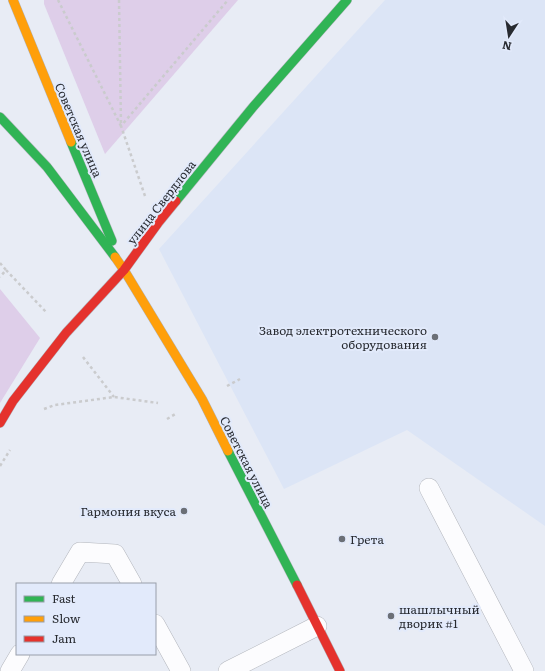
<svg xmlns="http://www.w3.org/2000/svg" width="545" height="671" font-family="Literata,serif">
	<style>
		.built { fill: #dce5f6 }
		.green { fill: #decee9 }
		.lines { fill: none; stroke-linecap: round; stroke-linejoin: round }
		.lane-casing { stroke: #b2b5bc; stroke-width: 20 }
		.fast-casing { stroke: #b2b5bc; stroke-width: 10 }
		.slow-casing { stroke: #b2b5bc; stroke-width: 10 }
		.jam-casing { stroke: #b2b5bc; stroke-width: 10 }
		.path { stroke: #cacbcd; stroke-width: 2.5; stroke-dasharray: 3 3; stroke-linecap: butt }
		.lane { stroke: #fcfcfe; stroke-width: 19 }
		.fast { stroke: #30b455; stroke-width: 9 }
		.slow { stroke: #ff9f0a; stroke-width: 9 }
		.jam { stroke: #e5322d; stroke-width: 9 }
		.poi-dot { fill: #6b6f76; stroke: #e2eafb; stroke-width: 1.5 }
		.labels { text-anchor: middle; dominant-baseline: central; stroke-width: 4; stroke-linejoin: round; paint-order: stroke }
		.street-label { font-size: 12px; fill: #282b31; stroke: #e2eafb }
		.poi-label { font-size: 12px; fill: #282b31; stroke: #e2eafb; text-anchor: end }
	</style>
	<rect width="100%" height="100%" fill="#e8ecf5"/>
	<polygon class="built" points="385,0 545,0 545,526 407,430 284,489 159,249"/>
	<g class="green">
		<polygon points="44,0 238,0 105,154 44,4"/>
		<polygon points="0,289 40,338 0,403"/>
	</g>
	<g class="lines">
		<defs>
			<g id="lane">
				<polyline points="429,488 524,671"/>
				<polyline points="61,584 80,552 115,554 132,584"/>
				<polyline points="155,624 181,671"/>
				<polyline points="10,671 20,654"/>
				<polyline points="228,671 317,626"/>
			</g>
			<g id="fast">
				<polyline points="0,117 47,167 115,257"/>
				<polyline points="71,142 112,241"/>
				<polyline points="176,201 253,107 347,0"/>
				<polyline points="228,451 297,585"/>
			</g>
			<g id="slow">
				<polyline points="13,0 71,142"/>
				<polyline points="115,257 124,270 202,399 228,451"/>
			</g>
			<g id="jam">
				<polyline points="0,423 13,401 66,333 124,270 158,223 176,201"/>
				<polyline points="297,585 340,671"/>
			</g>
		</defs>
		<use href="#lane" class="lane-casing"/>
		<use href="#fast" class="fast-casing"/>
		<use href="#slow" class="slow-casing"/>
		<use href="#jam" class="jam-casing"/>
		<g class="path">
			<polyline points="58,0 121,126"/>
			<polyline points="119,0 121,125"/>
			<polyline points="145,196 121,126 228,0"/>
			<polyline points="0,263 6,270 0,277"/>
			<polyline points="6,270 47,313"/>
			<polyline points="83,357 114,397"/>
			<polyline points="227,386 240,379"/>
			<polyline points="44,409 55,405 114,397 158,403"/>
			<polyline points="167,419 177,413"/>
			<polyline points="0,466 10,450"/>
		</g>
		<use href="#lane" class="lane"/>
		<use href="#fast" class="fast"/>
		<use href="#slow" class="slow"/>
		<use href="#jam" class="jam"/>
	</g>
	<g class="poi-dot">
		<circle cx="435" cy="337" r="4"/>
		<circle cx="184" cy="511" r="4"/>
		<circle cx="342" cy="539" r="4"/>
		<circle cx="391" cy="616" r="4"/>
	</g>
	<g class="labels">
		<g class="street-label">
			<text transform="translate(79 130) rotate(67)">Советская улица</text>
			<text transform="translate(161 202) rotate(-52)">улица Свердлова</text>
			<text transform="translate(247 462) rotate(63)">Советская улица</text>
		</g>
		<g class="poi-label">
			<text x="427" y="330">Завод электротехнического<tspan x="427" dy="14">оборудования</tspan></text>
			<text x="176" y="511">Гармония вкуса</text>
			<text x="350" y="539" text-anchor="start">Грета</text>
			<text x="399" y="609" text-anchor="start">шашлычный<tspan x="399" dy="14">дворик #1</tspan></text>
		</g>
	</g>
	<rect x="16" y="583" width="140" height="72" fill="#e2eafb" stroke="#989eaa"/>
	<rect x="24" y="596" width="20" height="6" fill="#30b455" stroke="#989eaa"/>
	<text x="52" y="603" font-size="12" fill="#282b31">Fast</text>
	<rect x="24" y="616" width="20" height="6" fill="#ff9f0a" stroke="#989eaa"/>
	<text x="52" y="623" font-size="12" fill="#282b31">Slow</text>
	<rect x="24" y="636" width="20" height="6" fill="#e5322d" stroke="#989eaa"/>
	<text x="52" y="643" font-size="12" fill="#282b31">Jam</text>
	<g transform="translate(509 36) rotate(192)" stroke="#e2eafb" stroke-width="3" paint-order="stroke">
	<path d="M0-3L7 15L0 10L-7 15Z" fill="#282b31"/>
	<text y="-6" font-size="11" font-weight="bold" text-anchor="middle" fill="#282b31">N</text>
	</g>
</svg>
